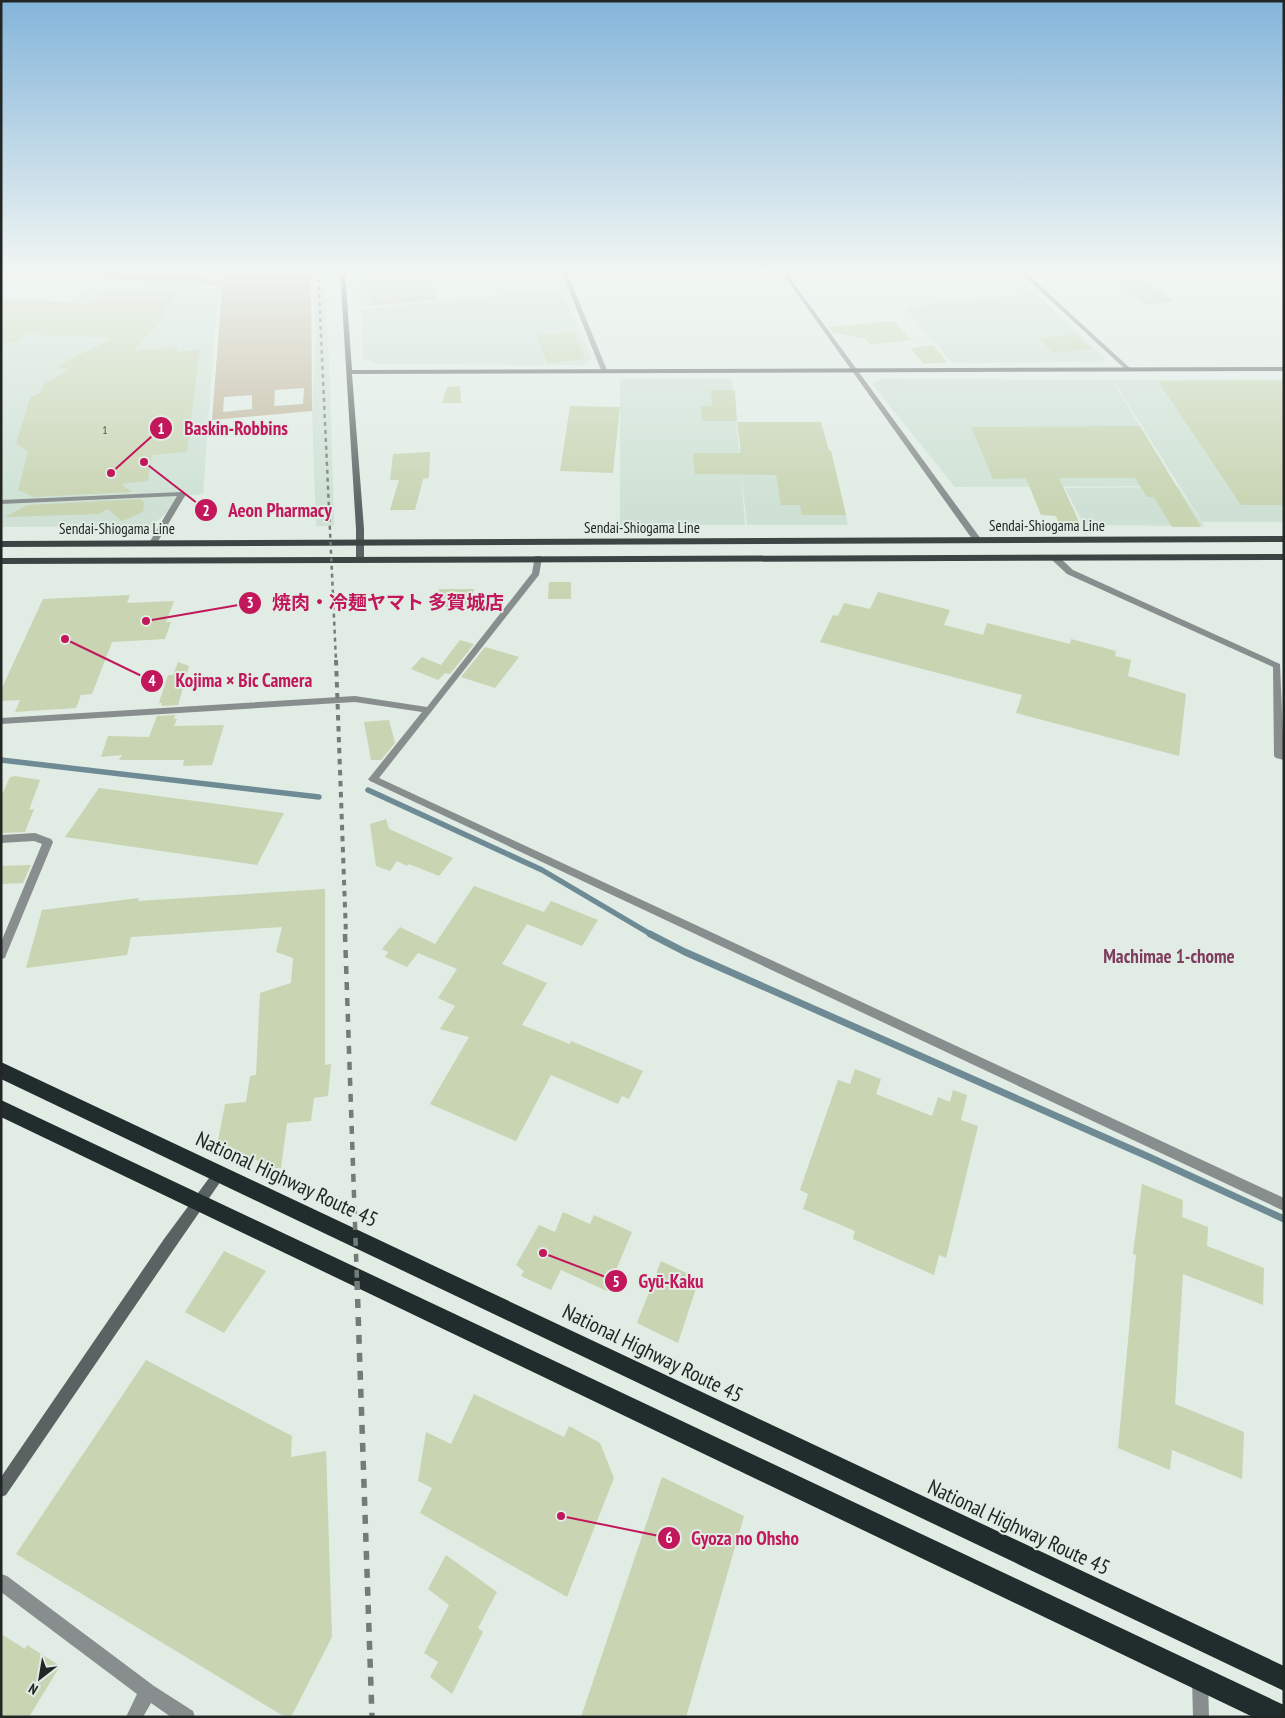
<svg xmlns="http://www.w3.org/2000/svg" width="1285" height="1718" font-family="'PT Sans Narrow','Noto Sans JP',sans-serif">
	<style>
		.built { fill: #cee1d4 }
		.green { fill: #bfb59a; fill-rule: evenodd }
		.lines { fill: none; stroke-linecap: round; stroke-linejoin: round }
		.stream-far1 { stroke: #6e8b95; stroke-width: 5.5 }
		.stream { stroke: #6e8b95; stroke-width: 7 }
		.building { fill: #c8d4b2 }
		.lane { fill: #888e8d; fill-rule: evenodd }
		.street { fill: #888e8d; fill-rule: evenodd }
		.secondary { fill: #5a6362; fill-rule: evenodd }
		.primary { fill: #3b4544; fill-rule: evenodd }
		.highway { fill: #212d2c; fill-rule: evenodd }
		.rail-far3 { stroke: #757c77; stroke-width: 2.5; stroke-dasharray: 4 4; stroke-linecap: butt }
		.rail-far2 { stroke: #757c77; stroke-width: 4; stroke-dasharray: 5.5 5.5; stroke-linecap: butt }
		.rail-far1 { stroke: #757c77; stroke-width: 4.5; stroke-dasharray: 8 8; stroke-linecap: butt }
		.rail { stroke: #757c77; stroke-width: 5.5; stroke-dasharray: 9 9; stroke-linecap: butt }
		.labels { text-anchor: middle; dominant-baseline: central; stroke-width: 4; stroke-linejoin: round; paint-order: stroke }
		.far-number-label { font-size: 12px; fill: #4c5248 }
		.far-street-label { font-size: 15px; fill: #222624; stroke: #e0ece4 }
		.neighbourhood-label { font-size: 19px; font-weight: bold; fill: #7e3c5e; stroke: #e0ece4 }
		.near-street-label { font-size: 21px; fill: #222624; stroke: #e0ece4 }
		.leader { fill: none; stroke: #c2185b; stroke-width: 2 }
		.callout-dot { fill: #c2185b; stroke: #e0ece4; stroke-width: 2 }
		.mark-label { font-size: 15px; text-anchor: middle; font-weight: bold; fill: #fff }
		.callout-label { font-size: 19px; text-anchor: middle; font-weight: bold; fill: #c2185b; stroke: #e0ece4; stroke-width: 4; stroke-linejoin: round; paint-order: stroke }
	</style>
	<rect width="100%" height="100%" fill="#e0ece4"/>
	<g class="built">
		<polygon points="312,270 324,270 330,380 334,526 316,526 312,411 316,331"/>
		<polygon points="356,270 432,270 437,300 359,306"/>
		<polygon points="92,283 194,284 218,290 203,494 188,495 151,526 1,527 1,298 74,302"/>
		<polygon points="560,289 592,359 583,365 376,364 363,358 361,309"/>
		<polygon points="1035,293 1105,358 1102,362 952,363 904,307"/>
		<polygon points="620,379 732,379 739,449 831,450 848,525 747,525 741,471 745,525 620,525"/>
		<polygon points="881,379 1112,380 1176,486 955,487 872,384"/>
		<polygon points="1284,379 1284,522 1202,522 1113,380"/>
		<polygon points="1178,487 1204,526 1084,525 1065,488"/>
	</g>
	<path class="green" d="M 108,270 L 188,270 L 210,280 L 227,279 L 228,270 L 311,270 L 312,411 L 212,420 L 222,289 L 203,282 L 98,279 ZM 304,388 L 303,404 L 274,406 L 275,390 ZM 252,395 L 252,409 L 223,412 L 224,397 Z"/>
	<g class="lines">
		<g class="stream-far1">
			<polyline points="1,760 319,797"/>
			<polyline points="368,790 542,870 652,935"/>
		</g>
		<polyline class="stream" points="650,934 685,952 1149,1157 1284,1219"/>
	</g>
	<g class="building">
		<polygon points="367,270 429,270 435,300 371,306"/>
		<polygon points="1144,279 1174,302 1145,305 1116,282"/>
		<polygon points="104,290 179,294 161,314 168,314 133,351 177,347 177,352 200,349 187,452 152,455 148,481 121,484 132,492 34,497 18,490 28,451 16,444 30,398 41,392 44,384 68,370 57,366 114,338 27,334 17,343 1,342 1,299 90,304"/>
		<polygon points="894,321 911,340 870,345 865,339 832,332 828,327"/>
		<polygon points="574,332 585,359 547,363 537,335"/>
		<polygon points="1076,334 1092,349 1053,353 1038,338"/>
		<polygon points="933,345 947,362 924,364 910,348"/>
		<polygon points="1158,381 1284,381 1284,505 1241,505"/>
		<polygon points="460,386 461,403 442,403 447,387"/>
		<polygon points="711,390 735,390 737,421 702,421 701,406 712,406"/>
		<polygon points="570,406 620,407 613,473 560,471"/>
		<polygon points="737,422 821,422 829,451 831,451 846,515 802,515 800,505 781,505 776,475 695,474 693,453 741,453"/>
		<polygon points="1140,426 1201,527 1172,527 1154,497 1147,497 1135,478 1059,478 1080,524 1059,524 1056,516 1041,515 1026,478 993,479 971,427"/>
		<polygon points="430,452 429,478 423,479 415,510 390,510 399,480 390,480 393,454"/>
		<polygon points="141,499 144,502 143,512 122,521 107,509 99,514 5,517 27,505"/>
		<polygon points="549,582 571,582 571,599 548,599"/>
		<polygon points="439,589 474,589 471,607 435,607"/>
		<polygon points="878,592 950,610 944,625 983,635 987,623 1070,644 1071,639 1116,651 1115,656 1131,660 1128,676 1186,694 1179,756 1016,713 1022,695 820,642 833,615 838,616 844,603 870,609"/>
		<polygon points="130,595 127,603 174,601 166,622 171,622 165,639 112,642 92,694 81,695 76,708 15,712 20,700 1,701 1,690 43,599"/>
		<polygon points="460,640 474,644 450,674 445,673 438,680 411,669 422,657 441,665"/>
		<polygon points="485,647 519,657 495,688 461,677"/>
		<polygon points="178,662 189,666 178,705 161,706 162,703 159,703 168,675 173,675"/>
		<polygon points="175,715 174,719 177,719 174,726 224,725 212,765 183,766 184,760 119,760 122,755 101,757 108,736 149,737 157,716"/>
		<polygon points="389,720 395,743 381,760 371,760 364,722"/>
		<polygon points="15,776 40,780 29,810 34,809 25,832 1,833 1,797 10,777"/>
		<polygon points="99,788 114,790 284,813 257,865 65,837"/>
		<polygon points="386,819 389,829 453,858 439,876 409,864 407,866 397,861 390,871 376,866 370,824"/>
		<polygon points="31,865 23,883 1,884 1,866"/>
		<polygon points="474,886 544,912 551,901 598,920 582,946 527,924 502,964 547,983 522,1025 570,1044 571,1041 643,1071 629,1099 622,1096 618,1104 551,1075 516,1141 430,1104 469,1037 440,1029 455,1006 438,998 457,969 418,953 407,967 385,957 388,952 382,949 400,927 435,944"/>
		<polygon points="325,889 325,1065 331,1064 328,1096 314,1098 311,1121 287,1123 281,1168 273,1168 218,1141 225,1104 246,1102 250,1076 256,1075 260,993 291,983 293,958 276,952 282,927 131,937 127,955 26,968 42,910 139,898 138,901"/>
		<polygon points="855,1069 881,1079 876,1094 932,1116 938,1097 950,1102 953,1090 967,1095 961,1120 978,1126 946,1258 939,1255 934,1275 853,1239 855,1231 803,1209 808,1194 800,1190 838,1080 850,1084"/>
		<polygon points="1142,1184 1183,1200 1182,1217 1208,1227 1207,1246 1264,1268 1263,1305 1183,1274 1175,1404 1244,1432 1242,1479 1172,1450 1170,1470 1118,1448 1136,1255 1133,1254"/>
		<polygon points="563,1212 590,1224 594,1215 632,1232 607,1291 561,1270 551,1290 521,1276 524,1271 516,1265 539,1225 555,1232"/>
		<polygon points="224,1251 266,1271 224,1333 185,1312"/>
		<polygon points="661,1261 699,1279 678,1343 637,1323"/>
		<polygon points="146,1360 292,1436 291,1457 326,1451 332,1637 291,1717 285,1717 16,1554"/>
		<polygon points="474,1394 564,1437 569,1426 600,1443 614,1478 567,1597 420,1513 432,1488 418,1481 426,1432 451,1444"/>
		<polygon points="662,1477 744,1516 686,1717 581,1717"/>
		<polygon points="446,1555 497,1592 478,1628 483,1632 452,1694 430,1677 438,1662 424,1653 449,1605 428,1589"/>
		<polygon points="1,1634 25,1649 27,1645 60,1666 29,1717 1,1717"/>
	</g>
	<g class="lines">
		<polygon class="lane" points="5,270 98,274 100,275 98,276 7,271"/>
		<g class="street">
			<polygon points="561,270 566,270 607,370 606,371 601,370"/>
			<polygon points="780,270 784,270 981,539 981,543 975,543"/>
			<polygon points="1018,270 1023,270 1131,369 1131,371 1127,371"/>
			<polygon points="182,492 186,494 157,543 153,545 149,543 177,496 1,504 1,500"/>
			<polygon points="1051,555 1057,555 1073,570 1280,664 1284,760 1276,758 1274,756 1273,667 1067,574 1051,559"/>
			<polygon points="535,556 541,556 542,558 539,575 379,778 1284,1198 1284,1211 370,781 368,779 370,777 422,712 355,702 1,724 1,718 355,696 427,707 532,573"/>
			<polygon points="35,833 51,839 53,842 6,955 5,958 1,959 1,942 42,844 34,841 1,843 1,835"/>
			<polygon points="1,1574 7,1576 154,1686 193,1711 195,1717 171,1717 151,1703 143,1717 126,1717 137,1694 1,1592"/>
			<polygon points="1200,1671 1206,1673 1208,1679 1209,1717 1193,1717 1192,1679 1194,1673"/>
		</g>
		<g class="secondary">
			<polygon points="340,270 345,270 352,370 1284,367 1284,371 352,374 364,529 364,559 360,561 356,559 356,529"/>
			<polygon points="1279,270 1284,270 1284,274"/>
			<polygon points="219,1168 223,1170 225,1174 223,1178 174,1249 6,1495 1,1497 1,1477 164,1239 215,1170"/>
		</g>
		<g class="primary">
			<polygon points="1284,536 1284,542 1,547 1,541"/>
			<polygon points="1284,554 1284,560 1,564 1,558"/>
		</g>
		<g class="highway">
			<polygon points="1,1062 1284,1666 1284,1691 1,1079"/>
			<polygon points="1,1100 1284,1705 1284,1717 1253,1717 1,1117"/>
		</g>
		<polyline class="rail-far3" points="318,270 336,661"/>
		<polyline class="rail-far2" points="336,660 346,935"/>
		<polyline class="rail-far1" points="345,934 357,1282"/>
		<polyline class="rail" points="357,1281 372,1717"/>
	</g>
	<linearGradient id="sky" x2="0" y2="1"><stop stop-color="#84b5da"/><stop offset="0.53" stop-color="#f1f6f3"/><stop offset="1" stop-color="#f1f6f3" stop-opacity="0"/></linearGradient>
	<rect width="1285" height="510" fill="url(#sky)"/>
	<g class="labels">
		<g class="far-number-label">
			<text x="105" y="429">1</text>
		</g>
		<g class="far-street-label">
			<text x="1047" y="525">Sendai-Shiogama Line</text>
			<text x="642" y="527">Sendai-Shiogama Line</text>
			<text x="117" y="528">Sendai-Shiogama Line</text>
		</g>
		<g class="neighbourhood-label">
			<text x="1169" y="956">Machimae 1-chome</text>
		</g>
		<g class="near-street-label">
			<text transform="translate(287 1179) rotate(25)">National Highway Route 45</text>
			<text transform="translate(653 1353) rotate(26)">National Highway Route 45</text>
			<text transform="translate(1019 1527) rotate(25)">National Highway Route 45</text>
		</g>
	</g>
	<path class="leader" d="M111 473L161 428M144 462L206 510M146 621L250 603M65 639L152 681M543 1253L616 1281M561 1516L669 1538"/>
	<g class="callout-dot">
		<circle cx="111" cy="473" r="5"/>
		<circle cx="144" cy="462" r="5"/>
		<circle cx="146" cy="621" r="5"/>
		<circle cx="65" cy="639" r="5"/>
		<circle cx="543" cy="1253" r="5"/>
		<circle cx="561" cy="1516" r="5"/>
		<circle cx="161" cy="428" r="12"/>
		<circle cx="206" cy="510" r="12"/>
		<circle cx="250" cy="603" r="12"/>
		<circle cx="152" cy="681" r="12"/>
		<circle cx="616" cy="1281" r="12"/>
		<circle cx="669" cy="1538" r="12"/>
	</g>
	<g class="mark-label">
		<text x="161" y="434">1</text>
		<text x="206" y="516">2</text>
		<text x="250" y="608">3</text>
		<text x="152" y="686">4</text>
		<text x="616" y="1287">5</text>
		<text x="669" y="1543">6</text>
	</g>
	<g class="callout-label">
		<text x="236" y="435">Baskin-Robbins</text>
		<text x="280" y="517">Aeon Pharmacy</text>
		<text x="388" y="609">焼肉・冷麺ヤマト 多賀城店</text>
		<text x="244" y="687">Kojima × Bic Camera</text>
		<text x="671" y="1288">Gyū-Kaku</text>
		<text x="745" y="1545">Gyoza no Ohsho</text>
	</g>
	<rect width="1285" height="1718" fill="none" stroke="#222624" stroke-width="5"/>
	<g transform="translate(40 1678) rotate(211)" stroke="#e0ece4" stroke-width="4" paint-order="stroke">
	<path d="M0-4L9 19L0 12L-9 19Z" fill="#222624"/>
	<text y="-8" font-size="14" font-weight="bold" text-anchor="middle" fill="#222624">N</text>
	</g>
</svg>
